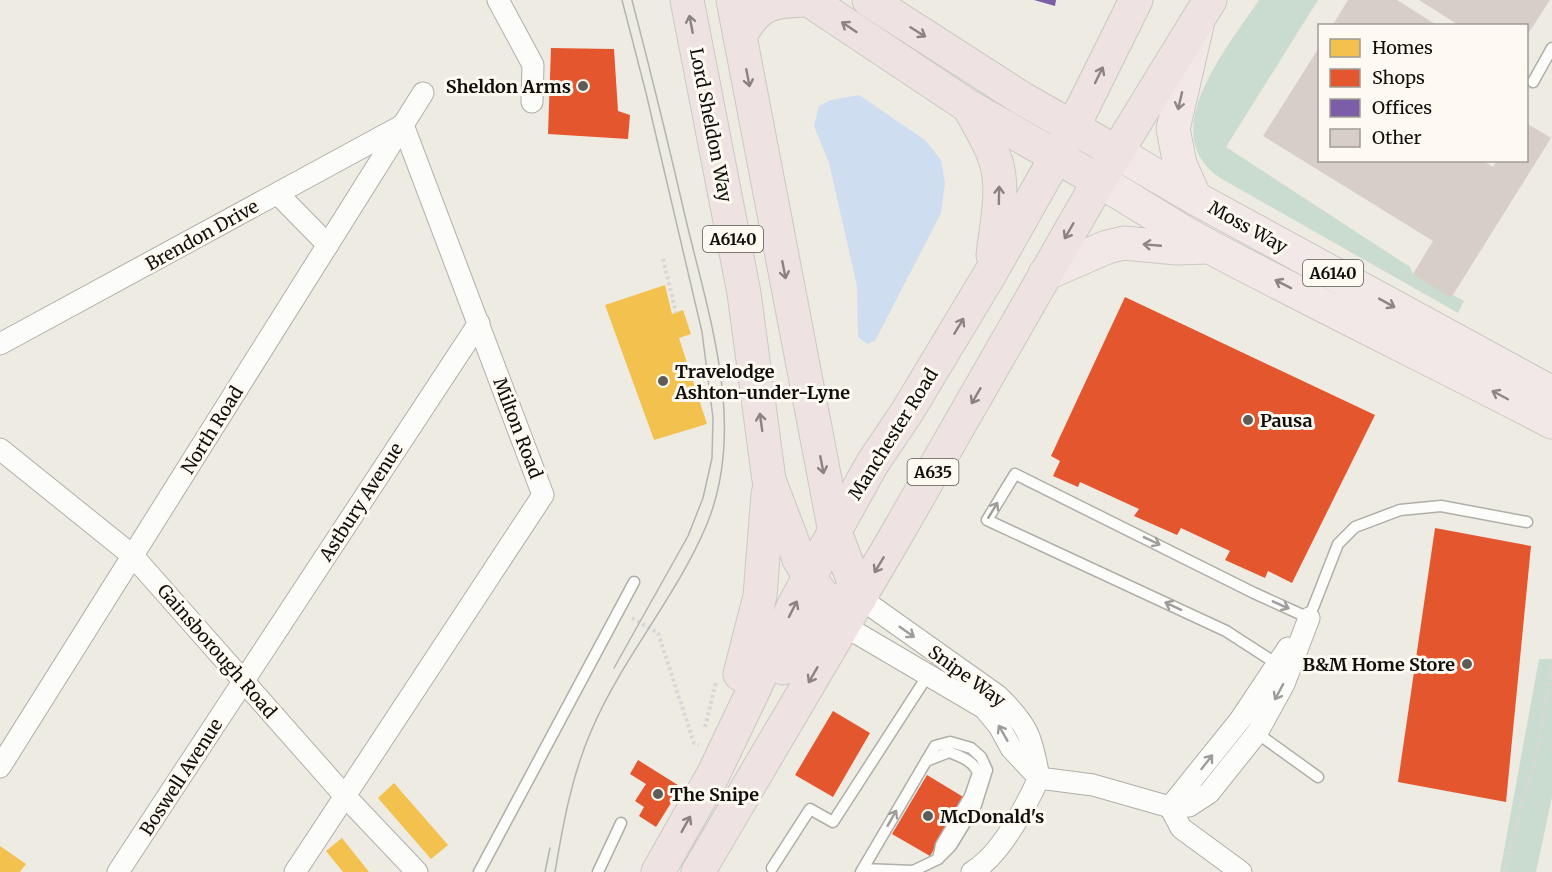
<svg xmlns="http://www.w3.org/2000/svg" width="1552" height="872" font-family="Merriweather,serif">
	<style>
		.green { fill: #cadccf }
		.water { fill: #cfddf1 }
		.homes { fill: #f2c14e }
		.shops { fill: #e4572e }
		.offices { fill: #7b5ea7 }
		.building { fill: #d7cec8 }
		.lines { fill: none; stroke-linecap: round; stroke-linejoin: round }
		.service-casing { stroke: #b0aea8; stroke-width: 13 }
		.minor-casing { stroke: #b0aea8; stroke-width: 23 }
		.primary-casing { stroke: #c9c8c4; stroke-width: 35 }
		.trunk-casing { stroke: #c9c8c4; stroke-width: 35 }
		.path { stroke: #d9d7d5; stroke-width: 4; stroke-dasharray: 3 3; stroke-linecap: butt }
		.service { stroke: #fcfcfb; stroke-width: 10 }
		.minor { stroke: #fcfcfb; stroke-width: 21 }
		.primary { stroke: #f2e8e8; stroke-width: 33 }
		.trunk { stroke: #eee2e2; stroke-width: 33 }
		.tram { stroke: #b3b3b1; stroke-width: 1.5 }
		.oneway { stroke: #8b8381 }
		.oneway2 { stroke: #8d8685 }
		.oneway3 { stroke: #9e9d9b }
		.poi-dot { fill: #5e5c57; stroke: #fefaf2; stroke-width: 2 }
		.labels { text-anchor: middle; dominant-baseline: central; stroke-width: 6; stroke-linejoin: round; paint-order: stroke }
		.shield { fill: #fefaf2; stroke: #585650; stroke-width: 1.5 }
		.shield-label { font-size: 16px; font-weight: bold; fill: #110f0b }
		.poi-label { font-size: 18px; font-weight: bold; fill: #110f0b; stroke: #fefaf2; text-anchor: start }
		.street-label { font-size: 18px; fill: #110f0b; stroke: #fefaf2 }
	</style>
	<rect width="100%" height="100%" fill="#eeebe3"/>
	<g class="green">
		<path d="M 1259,0 L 1318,0 L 1226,147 L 1410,267 L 1413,274 L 1451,297 L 1453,295 L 1464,301 L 1458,313 L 1222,179 C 1152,135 1228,47 1259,0 Z"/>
		<polygon points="1539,659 1552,659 1552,797 1536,872 1500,872"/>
	</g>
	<polygon class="water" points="859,95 925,140 941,160 945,183 941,213 875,341 867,344 858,337 857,286 829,163 814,126 819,106 831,100"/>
	<g class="homes">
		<polygon points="665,285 672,314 683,310 691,334 679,338 707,424 654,440 605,305"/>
		<polygon points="394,783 448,845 431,859 378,798"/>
		<polygon points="342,838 369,872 343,872 326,851"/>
		<polygon points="0,846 26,864 20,872 0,872"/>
	</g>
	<g class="shops">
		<polygon points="551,48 614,49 618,111 630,115 628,139 548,134"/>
		<polygon points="1125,297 1375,415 1292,583 1268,571 1265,578 1225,560 1230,551 1181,528 1177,535 1134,516 1139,509 1080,482 1078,487 1053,476 1060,461 1051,456"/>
		<polygon points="1435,528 1531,546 1506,802 1398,782"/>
		<polygon points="833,711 870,733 833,797 795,775"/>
		<polygon points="638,760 681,787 656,827 639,816 644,807 635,801 646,784 630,774"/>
		<polygon points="927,775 965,798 930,856 892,834"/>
	</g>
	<polygon class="offices" points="1034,0 1056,0 1055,6"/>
	<g class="building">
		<polygon points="1348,0 1397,0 1438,26 1332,26"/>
		<polygon points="1419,0 1550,0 1526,37 1526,26 1460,26"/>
		<polygon points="1320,46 1320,160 1482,160 1493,167 1497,160 1526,160 1526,123 1551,138 1451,298 1413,274 1433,241 1263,136"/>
	</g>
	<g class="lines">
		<defs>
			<g id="service">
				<polyline points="1533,82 1552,48"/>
				<polyline points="1277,664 1226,631 987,520 1015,474 1254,593 1309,618 1338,544 1355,527 1400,510 1441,506 1527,522"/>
				<polyline points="1254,731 1318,777"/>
				<path d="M 926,761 L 949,752 C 961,757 973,760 978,773 L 970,796 L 941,845 L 938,859"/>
				<polyline points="772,868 810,809 833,822 928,675"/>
				<polyline points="479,872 634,582"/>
				<polyline points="598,872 621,823"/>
				<polyline points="861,872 935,746 950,742 971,748 981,757 987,770 976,805 951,846 938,859 913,871 863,869"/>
			</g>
			<g id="minor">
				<polyline points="498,0 533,65 532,102"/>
				<polyline points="278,194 328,245"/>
				<polyline points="0,344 403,125 543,495 295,872"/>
				<polyline points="0,449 133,556 344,795 417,872"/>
				<path d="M 860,598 L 998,696 C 1028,725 1032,737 1039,778"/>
				<polyline points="843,625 984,708 999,726 1011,748 1039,778 1093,785 1170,807 1189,806 1209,793 1257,733 1284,684 1309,618"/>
				<polyline points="0,767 423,93"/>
				<polyline points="1170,807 1240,720 1288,648"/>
				<polyline points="1170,807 1181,828 1241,872"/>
				<polyline points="118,872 479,323"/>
				<path d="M 972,872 C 1001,855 1025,808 1039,778"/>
			</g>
			<g id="primary">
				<polyline points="1116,152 1195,198 1552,393"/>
				<path d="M 1099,181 C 1137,202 1173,228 1212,248 C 1325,308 1439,363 1552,422"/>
				<polyline points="1195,198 1180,164 1173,129 1197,25"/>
				<polyline points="1045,274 1107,247 1124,243 1177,248 1208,247"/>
			</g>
			<g id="trunk">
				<polyline points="687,0 744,293 769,480 799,559 810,578 843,625"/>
				<polyline points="733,0 835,532 860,598"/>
				<polyline points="809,0 968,106 1099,181"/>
				<polyline points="869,0 1023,99 1116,152"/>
				<path d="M 740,36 C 759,1 773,1 810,0"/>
				<path d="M 969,107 C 980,128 996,151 999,176 C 1002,202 996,229 993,255"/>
				<path d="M 783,668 C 795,649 824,600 848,598"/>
				<polyline points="740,674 760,596 768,494"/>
				<polyline points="658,872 713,775 795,603 872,464 907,412 990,274 1073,127 1136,0"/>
				<polyline points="698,872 894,539 1099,181 1210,0"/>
			</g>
		</defs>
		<use href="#service" class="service-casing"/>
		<use href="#minor" class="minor-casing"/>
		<use href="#primary" class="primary-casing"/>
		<use href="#trunk" class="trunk-casing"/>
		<g class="path">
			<polyline points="663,259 676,313"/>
			<polyline points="632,618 658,633 694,743 699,745"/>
			<polyline points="705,727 716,682"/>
			<polyline points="1504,872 1538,748 1552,665"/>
		</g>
		<use href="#service" class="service"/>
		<use href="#minor" class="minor"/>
		<use href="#primary" class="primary"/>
		<use href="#trunk" class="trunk"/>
		<g class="tram">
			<polyline points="614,668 688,536 703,498 712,458 713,418 702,332 646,93 622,0"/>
			<polyline points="545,872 550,848"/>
			<path d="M 555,872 C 563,824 572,774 592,729 C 623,657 677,596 707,524 C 747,426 709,317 686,220 C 669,146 651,73 632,0"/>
		</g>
	</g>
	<defs><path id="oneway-shaft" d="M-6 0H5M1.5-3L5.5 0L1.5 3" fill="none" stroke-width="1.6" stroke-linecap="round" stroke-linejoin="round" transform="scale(1.5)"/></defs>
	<g class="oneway">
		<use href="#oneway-shaft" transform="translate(691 24) rotate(-101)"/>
		<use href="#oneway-shaft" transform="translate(849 27) rotate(-146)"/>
		<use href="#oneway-shaft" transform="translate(918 32) rotate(32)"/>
		<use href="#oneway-shaft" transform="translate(1099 75) rotate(-64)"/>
		<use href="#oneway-shaft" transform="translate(748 78) rotate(79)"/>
		<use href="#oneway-shaft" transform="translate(999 195) rotate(-89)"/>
		<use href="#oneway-shaft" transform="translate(1069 231) rotate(120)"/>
		<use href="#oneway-shaft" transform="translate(784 270) rotate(79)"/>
		<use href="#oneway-shaft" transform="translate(959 326) rotate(-59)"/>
		<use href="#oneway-shaft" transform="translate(976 396) rotate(120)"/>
		<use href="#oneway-shaft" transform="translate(761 422) rotate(-98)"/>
		<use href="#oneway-shaft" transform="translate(822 465) rotate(79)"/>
		<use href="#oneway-shaft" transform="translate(879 565) rotate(121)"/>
		<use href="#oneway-shaft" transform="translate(793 609) rotate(-63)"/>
		<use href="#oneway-shaft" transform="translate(813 675) rotate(120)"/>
		<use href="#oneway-shaft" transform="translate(686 824) rotate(-61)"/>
	</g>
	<g class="oneway2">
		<use href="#oneway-shaft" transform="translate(1180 101) rotate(103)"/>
		<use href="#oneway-shaft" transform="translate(1152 245) rotate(-175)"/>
		<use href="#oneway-shaft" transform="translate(1283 284) rotate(-153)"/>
		<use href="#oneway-shaft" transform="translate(1387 303) rotate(29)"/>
		<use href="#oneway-shaft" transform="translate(1500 395) rotate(-152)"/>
	</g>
	<g class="oneway3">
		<use href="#oneway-shaft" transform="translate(993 510) rotate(-59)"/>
		<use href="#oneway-shaft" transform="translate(1152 541) rotate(26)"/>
		<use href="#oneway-shaft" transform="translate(1281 605) rotate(24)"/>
		<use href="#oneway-shaft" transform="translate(1173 606) rotate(-155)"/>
		<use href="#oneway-shaft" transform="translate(907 632) rotate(35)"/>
		<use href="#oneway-shaft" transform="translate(1279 692) rotate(118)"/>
		<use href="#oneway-shaft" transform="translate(1003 733) rotate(-120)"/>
		<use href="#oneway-shaft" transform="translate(1207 762) rotate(-52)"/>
		<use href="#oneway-shaft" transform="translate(892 818) rotate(-60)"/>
	</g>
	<g class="poi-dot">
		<circle cx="583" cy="86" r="6"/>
		<circle cx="663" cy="381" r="6"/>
		<circle cx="1248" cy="420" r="6"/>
		<circle cx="1467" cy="664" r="6"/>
		<circle cx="658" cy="794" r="6"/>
		<circle cx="928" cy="816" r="6"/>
	</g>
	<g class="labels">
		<g class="shield">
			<rect x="703" y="226" width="60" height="26" rx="4.5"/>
			<rect x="1303" y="260" width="60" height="26" rx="4.5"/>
			<rect x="907.5" y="459" width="51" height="26" rx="4.5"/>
		</g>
		<g class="shield-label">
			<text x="733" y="239">A6140</text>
			<text x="1333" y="273">A6140</text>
			<text x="933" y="472">A635</text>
		</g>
		<g class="poi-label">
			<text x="571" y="86" text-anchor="end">Sheldon Arms</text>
			<text x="675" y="371">Travelodge<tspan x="675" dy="21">Ashton-under-Lyne</tspan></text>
			<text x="1260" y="420">Pausa</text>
			<text x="1455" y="664" text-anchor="end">B&amp;M Home Store</text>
			<text x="670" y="794">The Snipe</text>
			<text x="940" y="816">McDonald's</text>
		</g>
		<g class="street-label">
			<text transform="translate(711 125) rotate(79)">Lord Sheldon Way</text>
			<text transform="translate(1248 227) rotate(29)">Moss Way</text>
			<text transform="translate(202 235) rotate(-29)">Brendon Drive</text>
			<text transform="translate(518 428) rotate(69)">Milton Road</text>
			<text transform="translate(212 430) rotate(-58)">North Road</text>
			<text transform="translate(893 434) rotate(-58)">Manchester Road</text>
			<text transform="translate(361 502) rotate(-57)">Astbury Avenue</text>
			<text transform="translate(217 651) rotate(49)">Gainsborough Road</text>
			<text transform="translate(967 676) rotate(36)">Snipe Way</text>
			<text transform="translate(181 777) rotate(-57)">Boswell Avenue</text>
		</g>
	</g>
	<rect x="1318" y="24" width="210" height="138" fill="#fefaf2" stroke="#9f9c96" stroke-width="1.5"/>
	<rect x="1330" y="39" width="30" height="18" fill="#f2c14e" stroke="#9f9c96" stroke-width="1.5"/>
	<text x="1372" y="54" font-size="18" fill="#110f0b">Homes</text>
	<rect x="1330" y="69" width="30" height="18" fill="#e4572e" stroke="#9f9c96" stroke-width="1.5"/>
	<text x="1372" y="84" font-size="18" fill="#110f0b">Shops</text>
	<rect x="1330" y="99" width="30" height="18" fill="#7b5ea7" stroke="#9f9c96" stroke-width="1.5"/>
	<text x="1372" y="114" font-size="18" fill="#110f0b">Offices</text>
	<rect x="1330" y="129" width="30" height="18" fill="#d7cec8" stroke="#9f9c96" stroke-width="1.5"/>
	<text x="1372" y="144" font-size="18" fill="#110f0b">Other</text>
</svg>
